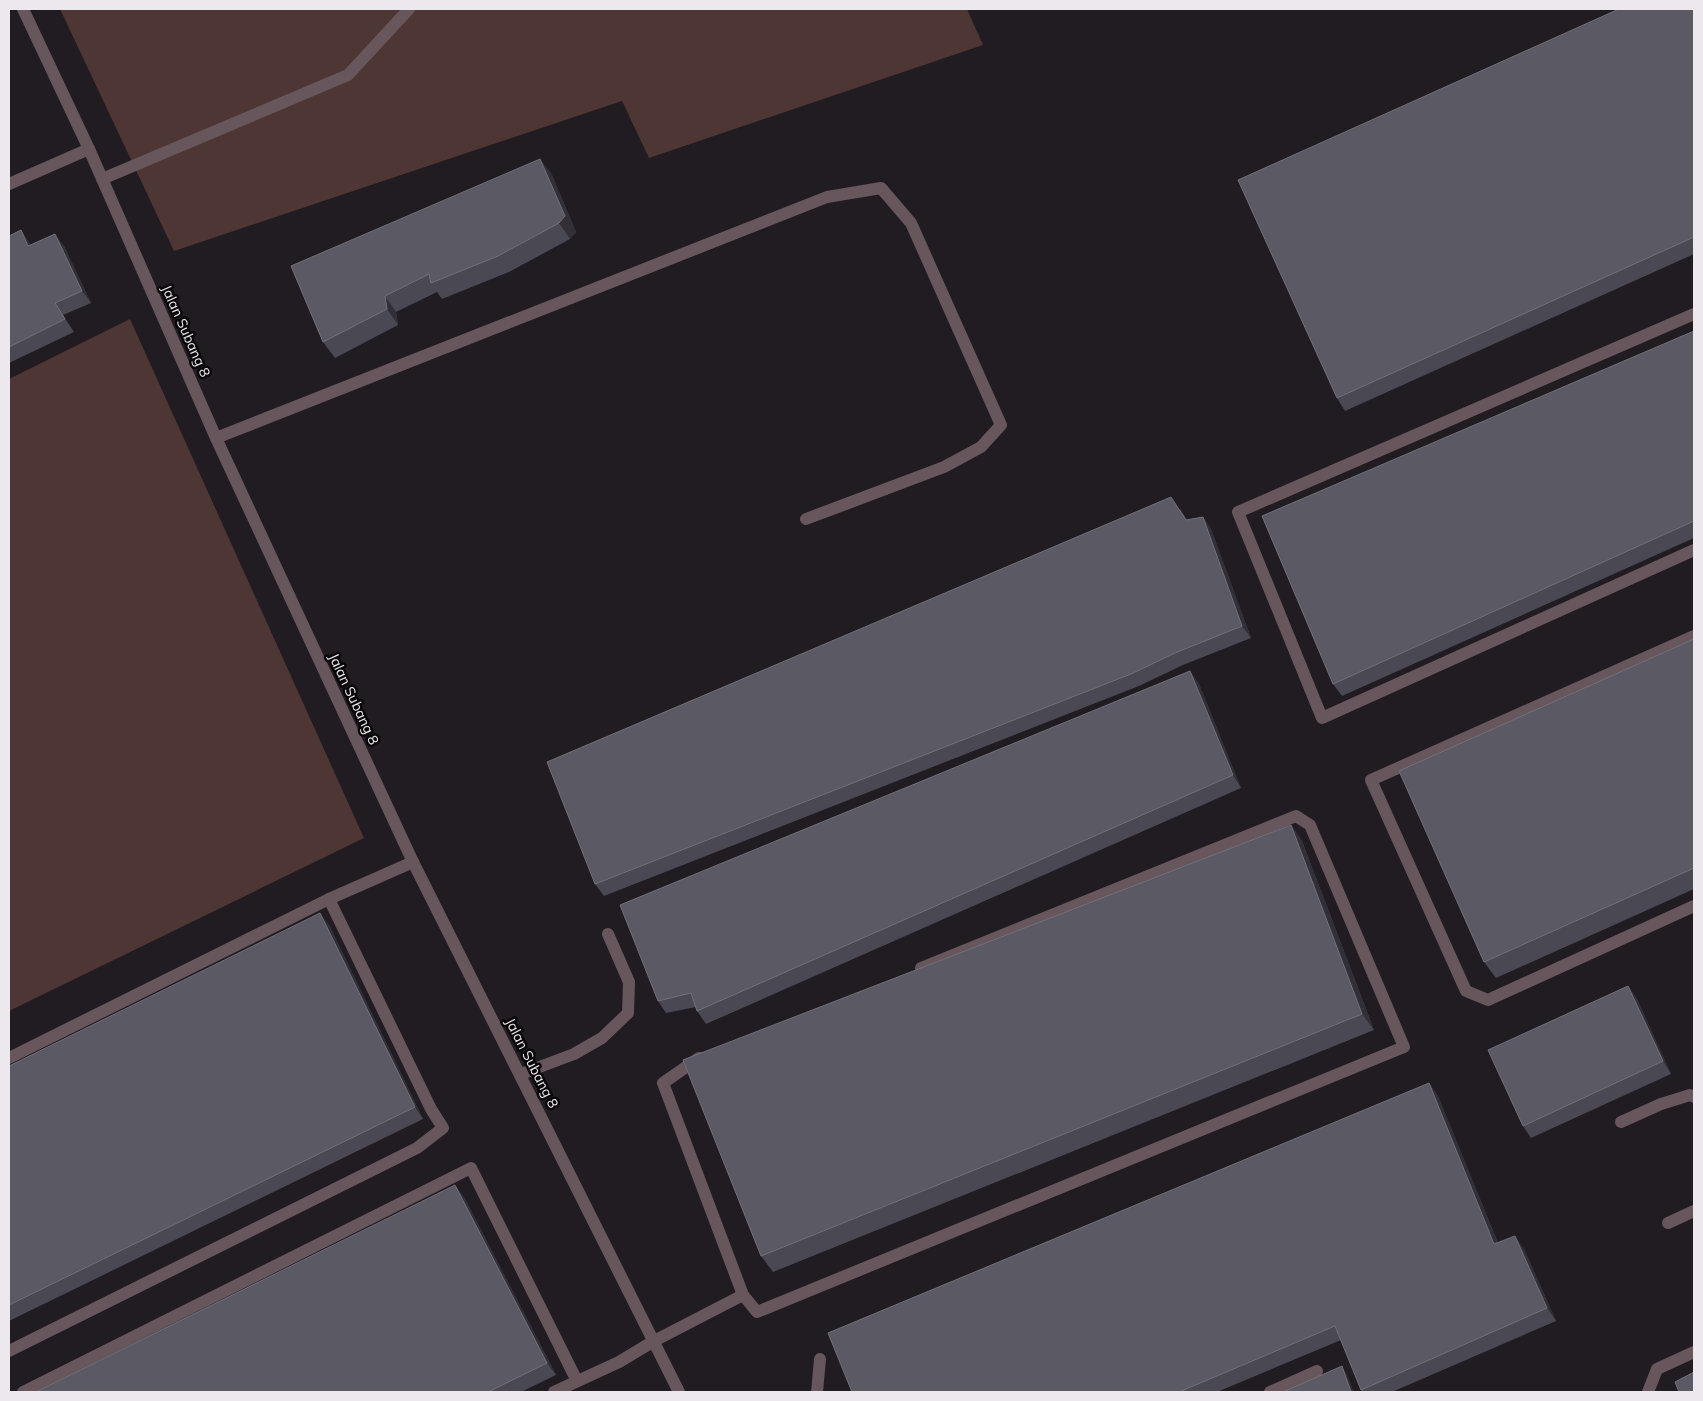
<svg xmlns="http://www.w3.org/2000/svg" width="1703" height="1401" font-family="Mulish,sans-serif">
	<style>
		.green { fill: #4d3633 }
		.lines { fill: none; stroke-linecap: round; stroke-linejoin: round }
		.minor { stroke: #67565c; stroke-width: 12 }
		.wall { fill: #494853 }
		.shaded-wall { fill: #322f38 }
		.building { fill: #5b5963; stroke: #727079 }
		.labels { text-anchor: middle; dominant-baseline: central; stroke-width: 5; stroke-linejoin: round; paint-order: stroke }
		.street-label { font-size: 14px; fill: #ede8ee; stroke: #09070a }
	</style>
	<rect width="100%" height="100%" fill="#211b22"/>
	<g class="green">
		<polygon points="60,9 967,9 983,45 649,158 622,101 174,251"/>
		<polygon points="130,319 364,838 9,1011 9,379"/>
	</g>
	<g class="lines">
		<g class="minor">
			<polyline points="23,9 89,149 216,438 413,862 679,1392"/>
			<polyline points="102,179 348,75 409,9"/>
			<polyline points="9,184 89,149"/>
			<polyline points="1694,314 1238,512 1322,718 1694,550"/>
			<polyline points="216,438 827,197 881,188 911,223 1001,425 981,447 944,467 806,519"/>
			<polyline points="1694,636 1371,780 1466,991 1488,1000 1694,906"/>
			<polyline points="9,1058 329,899 413,862"/>
			<polyline points="699,1058 663,1083 743,1295"/>
			<polyline points="521,1074 574,1054 602,1038 628,1013 629,982 608,934"/>
			<polyline points="1621,1122 1661,1104 1690,1095 1694,1097"/>
			<polyline points="1668,1223 1694,1211"/>
			<polyline points="9,1351 417,1148 443,1128 431,1109 329,899"/>
			<polyline points="23,1392 471,1168 577,1381"/>
			<polyline points="554,1392 619,1362 654,1341 743,1295 757,1312 1404,1047 1310,825 1296,816 921,968"/>
			<polyline points="817,1392 820,1359"/>
			<polyline points="1270,1392 1317,1371"/>
			<polyline points="1648,1392 1657,1369 1694,1352"/>
		</g>
	</g>
	<g class="wall">
		<polygon points="1694,9 1694,254 1345,411 1337,398"/>
		<polygon points="540,159 552,175 576,232 570,239 509,272 442,299 437,292 396,312 398,325 335,358 323,342"/>
		<polygon points="21,230 30,245 64,246 91,303 63,315 74,332 9,363 9,236"/>
		<polygon points="1694,331 1694,538 1342,696 1333,684"/>
		<polygon points="1180,509 1187,520 1203,517 1211,529 1251,638 1183,665 1139,686 604,896 595,884"/>
		<polygon points="1694,639 1694,889 1496,978 1484,962"/>
		<polygon points="1190,671 1199,684 1241,788 706,1024 697,1011 696,1007 666,1013 658,1001"/>
		<polygon points="1291,825 1302,841 1374,1030 773,1272 761,1256"/>
		<polygon points="329,925 423,1119 9,1321 9,1066"/>
		<polygon points="1628,986 1637,999 1671,1074 1531,1138 1523,1126"/>
		<polygon points="1429,1083 1438,1096 1498,1243 1524,1249 1556,1321 1392,1392 1362,1392 1341,1340 1217,1392 852,1392"/>
		<polygon points="464,1197 556,1375 521,1392 36,1392"/>
	</g>
	<g class="shaded-wall">
		<polygon points="540,159 552,175 576,232 570,239 559,223"/>
		<polygon points="21,230 29,242 36,259 28,246"/>
		<polygon points="55,234 64,246 91,303 82,291"/>
		<polygon points="385,296 396,312 398,325 387,309"/>
		<polygon points="55,303 63,315 74,332 65,319"/>
		<polygon points="1203,517 1211,529 1251,638 1242,626"/>
		<polygon points="1190,671 1199,684 1241,788 1233,775"/>
		<polygon points="1291,825 1302,841 1374,1030 1362,1014"/>
		<polygon points="320,913 329,925 423,1119 415,1107"/>
		<polygon points="1628,986 1637,999 1671,1074 1663,1061"/>
		<polygon points="1429,1083 1438,1096 1503,1256 1494,1244"/>
		<polygon points="455,1185 464,1197 556,1375 547,1363"/>
		<polygon points="1515,1236 1524,1249 1556,1321 1547,1308"/>
		<polygon points="1342,1366 1347,1375 1354,1392 1351,1392"/>
	</g>
	<g class="building">
		<polygon points="1619,9 1694,9 1694,237 1337,398 1238,180"/>
		<polygon points="540,159 565,216 559,223 498,256 431,283 429,274 385,296 387,309 323,342 291,266"/>
		<polygon points="21,230 28,246 55,234 82,291 55,303 65,319 9,347 9,236"/>
		<polygon points="1694,331 1694,521 1333,684 1262,516"/>
		<polygon points="1171,497 1186,520 1203,517 1242,626 1175,653 1131,674 595,884 547,762"/>
		<polygon points="1694,639 1694,868 1484,962 1399,771"/>
		<polygon points="1190,671 1233,775 697,1011 691,993 658,1001 620,905"/>
		<polygon points="1291,825 1362,1014 761,1256 683,1060"/>
		<polygon points="320,913 415,1107 9,1305 9,1066"/>
		<polygon points="1628,986 1663,1061 1523,1126 1488,1050"/>
		<polygon points="1429,1083 1494,1244 1515,1236 1547,1308 1361,1390 1335,1326 1179,1392 852,1392 828,1333"/>
		<polygon points="455,1185 547,1363 488,1392 36,1392"/>
		<polygon points="1342,1366 1351,1392 1283,1392"/>
		<polygon points="1694,1372 1694,1392 1679,1392 1675,1382"/>
	</g>
	<g class="labels">
		<g class="street-label">
			<text transform="translate(186 331) rotate(66)">Jalan Subang 8</text>
			<text transform="translate(354 699) rotate(65)">Jalan Subang 8</text>
			<text transform="translate(532 1063) rotate(63)">Jalan Subang 8</text>
		</g>
	</g>
	<rect width="1703" height="1401" fill="none" stroke="#ede8ee" stroke-width="20"/>
</svg>
